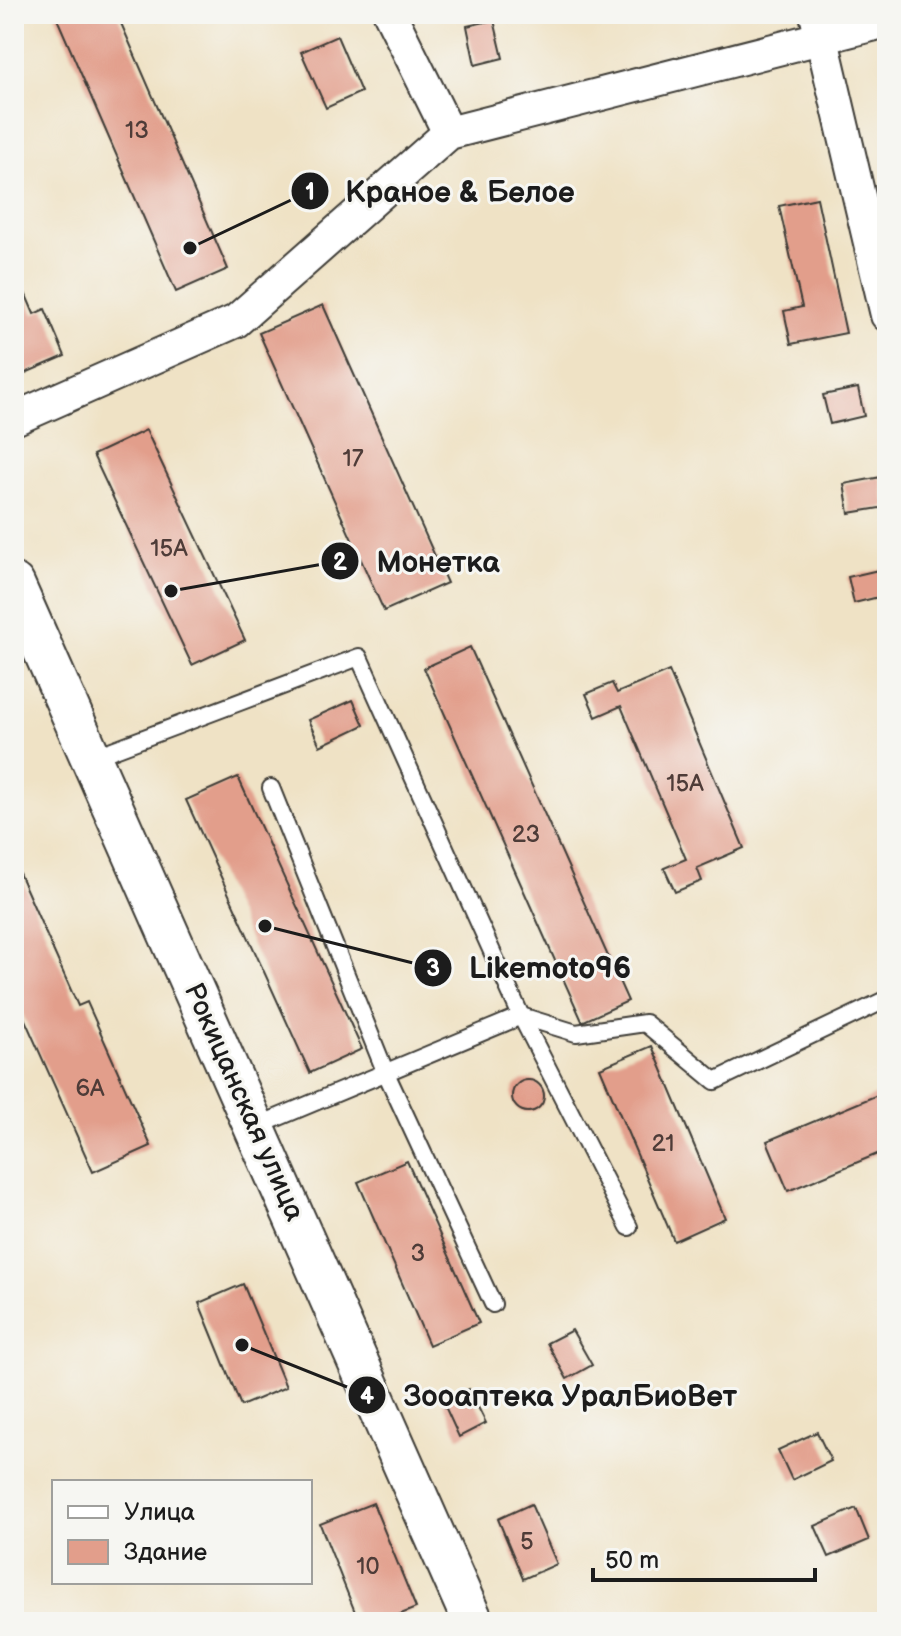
<svg xmlns="http://www.w3.org/2000/svg" width="901" height="1636" font-family="'Balsamiq Sans',sans-serif">
	<style>
		.building { fill: #e29e8b }
		.lines { fill: none; stroke-linecap: round; stroke-linejoin: round }
		.service-casing { stroke: #3c3a35; stroke-width: 20 }
		.minor-casing { stroke: #3c3a35; stroke-width: 36 }
		.tertiary-casing { stroke: #3c3a35; stroke-width: 44 }
		.service { stroke: #fff; stroke-width: 16 }
		.minor { stroke: #fff; stroke-width: 32 }
		.tertiary { stroke: #fff; stroke-width: 40 }
		.labels { text-anchor: middle; dominant-baseline: central; stroke-width: 6; stroke-linejoin: round; paint-order: stroke }
		.number-label { font-size: 24px; fill: #4e3c38 }
		.street-label { font-size: 28px; fill: #1c1c1c; stroke: #f6f6f2 }
		.leader { fill: none; stroke: #1c1c1c; stroke-width: 3 }
		.callout-dot { fill: #1c1c1c; stroke: #f6f6f2; stroke-width: 3 }
		.mark-label { font-size: 24px; text-anchor: middle; font-weight: bold; fill: #fff }
		.callout-label { font-size: 30px; text-anchor: middle; font-weight: bold; fill: #1c1c1c; stroke: #f6f6f2; stroke-width: 6; stroke-linejoin: round; paint-order: stroke }
	</style>
	<rect width="100%" height="100%" fill="#f6f6f2"/>
	<filter id="ink" filterUnits="userSpaceOnUse"><feTurbulence type="fractalNoise" baseFrequency=".0125" numOctaves="2"/><feDisplacementMap in="SourceGraphic" scale="16" xChannelSelector="R" yChannelSelector="G"/><feConvolveMatrix kernelMatrix="1 2 1 2 8 2 1 2 1" color-interpolation-filters="sRGB"/></filter>
	<filter id="wash" filterUnits="userSpaceOnUse"><feTurbulence type="fractalNoise" baseFrequency=".006" numOctaves="4" result="noise"/><feDisplacementMap in="SourceGraphic" scale="32" xChannelSelector="R" yChannelSelector="G"/><feGaussianBlur stdDeviation="1.8" result="paint"/><feColorMatrix in="noise" values="0 0 0 0 0 0 0 0 0 0 0 0 0 0 0 0 0 1.4 0 .05"/><feComposite in="paint" operator="in"/></filter>
	<g filter="url(#wash)">
		<rect width="100%" height="100%" fill="#efe2c5"/>
		<g id="blocks">
			<g class="building">
				<polygon points="55,14 117,14 228,269 176,292"/>
				<polygon points="494,20 503,58 475,65 467,26"/>
				<polygon points="337,36 361,92 326,108 301,52"/>
				<polygon points="817,198 846,333 791,344 784,311 802,307 779,206"/>
				<polygon points="14,267 34,314 45,309 65,356 14,378"/>
				<polygon points="323,305 447,583 384,611 259,333"/>
				<polygon points="858,388 864,416 830,424 823,395"/>
				<polygon points="146,430 245,640 192,665 93,455"/>
				<polygon points="881,477 886,507 849,513 844,484"/>
				<polygon points="887,568 887,595 854,603 848,577"/>
				<polygon points="470,647 628,1001 584,1021 582,1021 424,668"/>
				<polygon points="669,671 744,848 697,868 702,881 675,892 664,868 686,859 621,706 596,717 586,694 612,683 617,693"/>
				<polygon points="353,700 364,725 320,746 308,720"/>
				<polygon points="238,777 362,1049 310,1073 186,800"/>
				<polygon points="14,862 78,1006 87,1002 151,1146 93,1172 22,1013 14,1017"/>
				<polygon points="652,1046 725,1218 674,1241 600,1068"/>
				<circle cx="528" cy="1096" r="16"/>
				<polygon points="887,1091 887,1150 788,1191 767,1141"/>
				<polygon points="407,1161 479,1323 429,1345 358,1182"/>
				<polygon points="243,1284 286,1387 241,1406 199,1303"/>
				<polygon points="572,1330 592,1365 567,1379 547,1343"/>
				<polygon points="469,1389 486,1423 459,1437 443,1402"/>
				<polygon points="817,1432 831,1461 792,1480 778,1450"/>
				<polygon points="373,1503 416,1608 381,1622 359,1622 320,1524"/>
				<polygon points="531,1504 557,1564 523,1579 498,1519"/>
				<polygon points="856,1508 869,1540 829,1557 815,1526"/>
			</g>
		</g>
	</g>
	<g filter="url(#ink)">
		<use href="#blocks" fill-opacity="0" stroke="#3c3a35" stroke-width="2"/>
		<g class="lines">
			<defs>
				<g id="service">
					<polyline points="91,758 359,657 521,1016 629,1227"/>
					<polyline points="271,788 385,1071 493,1304"/>
					<polyline points="255,1127 521,1016 576,1033 645,1023 715,1081 887,999"/>
				</g>
				<g id="minor">
					<polyline points="390,14 449,133"/>
					<polyline points="816,14 887,315"/>
					<polyline points="14,419 236,321 449,133 887,21"/>
				</g>
				<polyline id="tertiary" points="14,584 473,1622"/>
			</defs>
			<use href="#service" class="service-casing"/>
			<use href="#minor" class="minor-casing"/>
			<use href="#tertiary" class="tertiary-casing"/>
			<use href="#service" class="service"/>
			<use href="#minor" class="minor"/>
			<use href="#tertiary" class="tertiary"/>
		</g>
	</g>
	<g class="labels">
		<g class="number-label">
			<text x="137" y="130">13</text>
			<text x="353" y="458">17</text>
			<text x="169" y="548">15А</text>
			<text x="685" y="783">15А</text>
			<text x="526" y="834">23</text>
			<text x="90" y="1088">6А</text>
			<text x="663" y="1143">21</text>
			<text x="418" y="1253">3</text>
			<text x="527" y="1541">5</text>
			<text x="368" y="1566">10</text>
		</g>
		<g class="street-label">
			<text transform="translate(244 1102) rotate(66)">Рокицанская улица</text>
		</g>
	</g>
	<path class="leader" d="M190 248L310 191M171 591L340 561M265 926L433 968M242 1345L367 1395"/>
	<g class="callout-dot">
		<circle cx="190" cy="248" r="8"/>
		<circle cx="171" cy="591" r="8"/>
		<circle cx="265" cy="926" r="8"/>
		<circle cx="242" cy="1345" r="8"/>
		<circle cx="310" cy="191" r="20"/>
		<circle cx="340" cy="561" r="20"/>
		<circle cx="433" cy="968" r="20"/>
		<circle cx="367" cy="1395" r="20"/>
	</g>
	<g class="mark-label">
		<text x="310" y="200">1</text>
		<text x="340" y="570">2</text>
		<text x="433" y="976">3</text>
		<text x="367" y="1404">4</text>
	</g>
	<g class="callout-label">
		<text x="460" y="202">Краное &amp; Белое</text>
		<text x="438" y="572">Монетка</text>
		<text x="550" y="978">Likemoto96</text>
		<text x="570" y="1406">Зооаптека УралБиоВет</text>
	</g>
	<rect width="901" height="1636" fill="none" stroke="#f6f6f2" stroke-width="48"/>
	<rect x="52" y="1480" width="260" height="104" fill="#f6f6f2" stroke="#9f9f9c" stroke-width="2"/>
	<rect x="68" y="1506" width="40" height="12" fill="#ffffff" stroke="#9f9f9c" stroke-width="2"/>
	<text x="124" y="1520" font-size="24" fill="#1c1c1c">Улица</text>
	<rect x="68" y="1540" width="40" height="24" fill="#e29e8b" stroke="#9f9f9c" stroke-width="2"/>
	<text x="124" y="1560" font-size="24" fill="#1c1c1c">Здание</text>
	<path d="M593 1568v12h222v-12" fill="none" stroke="#1c1c1c" stroke-width="4"/>
	<text x="605" y="1568" font-size="24" fill="#1c1c1c" stroke="#f6f6f2" stroke-width="6" paint-order="stroke">50 m</text>
</svg>
